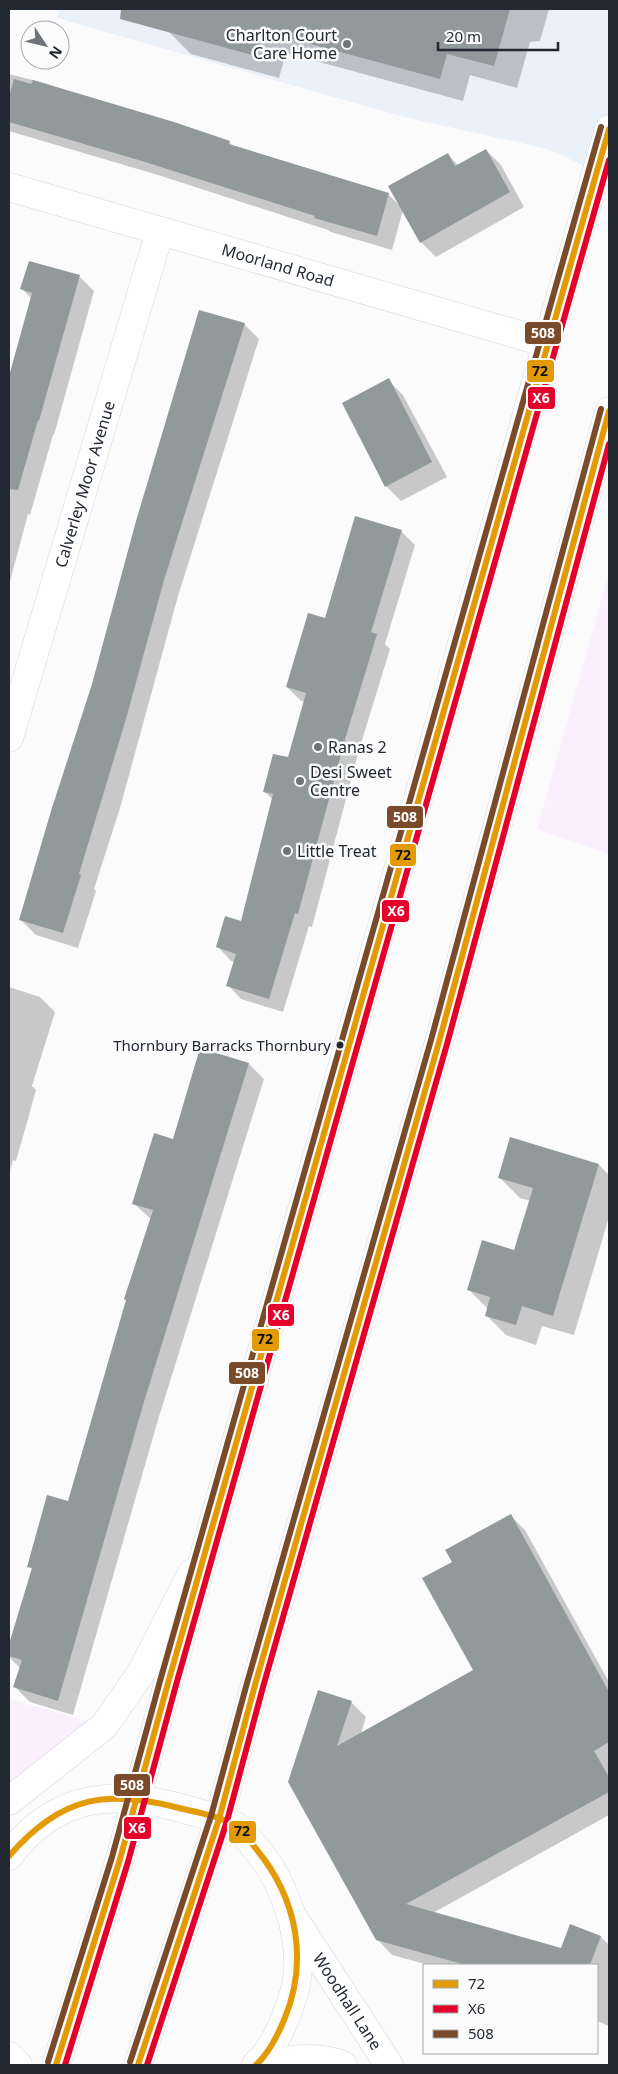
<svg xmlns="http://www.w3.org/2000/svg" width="618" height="2074" font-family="'Noto Sans',sans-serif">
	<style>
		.built { fill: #ebf1f8 }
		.green { fill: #faeffd }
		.shadow { fill: #0003 }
		.building { fill: #92999b }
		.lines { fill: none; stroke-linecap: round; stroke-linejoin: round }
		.minor-casing { stroke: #d4d7dc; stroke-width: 29 }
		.tertiary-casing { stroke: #d4d7dc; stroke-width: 29 }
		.secondary-casing { stroke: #d4d7dc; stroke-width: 29 }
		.trunk-casing { stroke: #d4d7dc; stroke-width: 29 }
		.minor { stroke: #fefefe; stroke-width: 28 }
		.tertiary { stroke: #fefefe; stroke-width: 28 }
		.secondary { stroke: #fefefe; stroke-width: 28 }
		.trunk { stroke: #fefefe; stroke-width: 28 }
		.bus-1-casing { stroke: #fbfbfb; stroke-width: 10 }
		.bus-2-casing { stroke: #fbfbfb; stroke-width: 10 }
		.bus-3-casing { stroke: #fbfbfb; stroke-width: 10 }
		.bus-1 { stroke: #e29a05; stroke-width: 6 }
		.bus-2 { stroke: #e4002b; stroke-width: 6 }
		.bus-3 { stroke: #7a4b2a; stroke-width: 6 }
		.poi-dot { fill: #6e7279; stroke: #fbfbfb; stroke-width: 2 }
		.bus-dot { fill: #222933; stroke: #fbfbfb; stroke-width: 2 }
		.labels { text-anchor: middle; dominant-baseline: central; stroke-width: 5; stroke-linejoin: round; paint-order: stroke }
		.bus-label { font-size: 15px; fill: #222933; stroke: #fbfbfb; text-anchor: end }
		.poi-label { font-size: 16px; fill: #222933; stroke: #fbfbfb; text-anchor: start }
		.street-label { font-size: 16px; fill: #222933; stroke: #fbfbfb }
		.line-badge { stroke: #fbfbfb; stroke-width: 2 }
		.badge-label { font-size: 14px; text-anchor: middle; font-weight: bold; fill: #fff }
		.pale-badge-label { font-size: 14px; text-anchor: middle; font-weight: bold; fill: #111 }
	</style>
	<rect width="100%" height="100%" fill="#fbfbfb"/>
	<polygon class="built" points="60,9 609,9 609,129 597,172 548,149 404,117 57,18"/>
	<g class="green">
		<polygon points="609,573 609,854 537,829"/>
		<polygon points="9,1699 104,1726 9,1801"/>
	</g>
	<g class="shadow">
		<polygon points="122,9 549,9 540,41 530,42 517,88 470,75 463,101 286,53 279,78 191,54 168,31 171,22"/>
		<polygon points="9,74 48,84 52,87 229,142 234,147 388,194 399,205 447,154 459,166 486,150 501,165 524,207 436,257 421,242 403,210 392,250 331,232 328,230 158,175 9,131"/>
		<polygon points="79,276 94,291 54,435 53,435 30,515 28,514 9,585 9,379 31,298 22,289"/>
		<polygon points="244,324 259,339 178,596 120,808 94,889 96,891 78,948 36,935 21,920"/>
		<polygon points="388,380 403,395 447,477 401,501 386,486"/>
		<polygon points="401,531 415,545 385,644 390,649 359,750 312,927 309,926 283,1012 241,999 228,985 235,962 231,961 218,947 242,922 273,800 264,791 289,759 305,702 301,701 287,687 326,620"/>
		<polygon points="9,987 40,997 55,1012 32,1086 36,1090 26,1126 16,1161 13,1160 9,1174"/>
		<polygon points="249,1064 264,1079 158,1420 73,1715 30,1702 15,1687 20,1668 9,1657 9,1649 33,1570 29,1566 69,1503 151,1219 133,1203"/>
		<polygon points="599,1165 609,1175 609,1217 574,1335 542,1326 536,1345 506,1335 486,1315 488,1309 468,1289 515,1251 531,1201 520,1198 500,1178"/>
		<polygon points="510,1515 525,1530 609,1682 609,1815 433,1913 532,1941 533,1940 561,1951 571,1925 601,1937 609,1945 609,2026 597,2021 597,1965 429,1965 392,1955 377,1939 290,1782 351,1702 366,1717 361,1734 475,1670 453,1562"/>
	</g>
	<g class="building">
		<polygon points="121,9 510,9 494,66 447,54 440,79 263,31 256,56 120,19"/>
		<polygon points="14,79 31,84 33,80 174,122 230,141 229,144 389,193 377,236 314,218 315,216 142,161 9,122 9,97"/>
		<polygon points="486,149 510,192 420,243 388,186 448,153 455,166"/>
		<polygon points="29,261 80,275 39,421 38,420 18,490 9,489 9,376 32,293 20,289"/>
		<polygon points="199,310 245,323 164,580 126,719 79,874 81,875 63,933 19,920 51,811 92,684 136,521"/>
		<polygon points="389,378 432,462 385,487 342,403"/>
		<polygon points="355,516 402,530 371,632 377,634 346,736 298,914 295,913 269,999 226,986 236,954 216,947 225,916 241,921 273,794 263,792 273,754 288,757 306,693 286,687 308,613 325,618"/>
		<polygon points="200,1048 249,1063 143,1405 58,1701 13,1687 22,1660 9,1656 9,1644 32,1568 27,1567 47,1495 68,1501 126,1300 124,1299 153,1210 132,1204 154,1133 173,1139"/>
		<polygon points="510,1137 599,1164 553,1316 522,1306 516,1325 485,1316 490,1297 467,1290 482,1240 514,1250 533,1188 498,1178"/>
		<polygon points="511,1514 609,1692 609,1742 594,1751 609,1777 609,1792 406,1904 561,1948 570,1924 601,1936 590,1965 466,1965 376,1940 288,1782 318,1690 352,1701 337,1746 473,1670 422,1578 452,1562 445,1550"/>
	</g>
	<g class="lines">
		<defs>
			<g id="minor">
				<path id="s1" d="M 9,187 L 547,343"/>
				<path id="s2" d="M 9,738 L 160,231"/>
			</g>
			<g id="tertiary">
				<path id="s3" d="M 291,1914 L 389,2065"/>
				<path d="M 259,2062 C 287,2060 317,2055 343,2065"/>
			</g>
			<polyline id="secondary" points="9,1801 104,1726 141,1673 192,1573"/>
			<g id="trunk">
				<path d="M 9,1856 C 56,1792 117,1789 188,1810 C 205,1815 223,1818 238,1828 C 244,1832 248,1839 253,1845 C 284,1879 305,1939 296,1985 C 293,2000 287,2014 281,2028 C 275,2041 267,2056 256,2065"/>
				<polyline points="9,2056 18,2065"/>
				<polyline points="56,2065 120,1859 168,1683 547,343 609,129"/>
				<polyline points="138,2065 219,1819 255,1685 439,1042 609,411"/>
			</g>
		</defs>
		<use href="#minor" class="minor-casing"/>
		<use href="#tertiary" class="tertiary-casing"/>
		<use href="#secondary" class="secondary-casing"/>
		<use href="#trunk" class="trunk-casing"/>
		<use href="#minor" class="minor"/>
		<use href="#tertiary" class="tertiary"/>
		<use href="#secondary" class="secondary"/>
		<use href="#trunk" class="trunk"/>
		<defs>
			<g id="bus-1">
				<path d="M 9,1856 C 62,1795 106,1789 183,1809 C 201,1813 224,1817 240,1829 C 246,1835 251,1843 257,1850 C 297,1899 309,1961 284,2020 C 277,2037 269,2053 256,2065"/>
				<polyline points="56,2065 120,1859 168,1683 609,129"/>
				<polyline points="138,2065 219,1819 255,1685 439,1042 609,411"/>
			</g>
			<g id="bus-2">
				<polyline points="65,2065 128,1862 176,1685 609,160"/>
				<polyline points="147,2065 227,1821 263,1687 447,1044 609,444"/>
			</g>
			<g id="bus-3">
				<polyline points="48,2062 112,1857 160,1681 601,127"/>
				<polyline points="130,2062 211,1816 247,1683 431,1040 601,409"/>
			</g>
		</defs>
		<use href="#bus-1" class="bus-1-casing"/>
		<use href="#bus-2" class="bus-2-casing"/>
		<use href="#bus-3" class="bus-3-casing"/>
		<use href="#bus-1" class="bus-1"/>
		<use href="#bus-2" class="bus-2"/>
		<use href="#bus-3" class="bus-3"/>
	</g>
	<g class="poi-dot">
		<circle cx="347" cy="44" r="5"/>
		<circle cx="318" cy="747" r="5"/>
		<circle cx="300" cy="781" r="5"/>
		<circle cx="287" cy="851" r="5"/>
	</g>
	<circle class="bus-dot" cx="340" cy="1045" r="4.5"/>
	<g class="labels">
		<g class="bus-label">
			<text x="331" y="1045">Thornbury Barracks Thornbury</text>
		</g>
		<g class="poi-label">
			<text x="337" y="35" text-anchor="end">Charlton Court<tspan x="337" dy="18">Care Home</tspan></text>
			<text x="328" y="747">Ranas 2</text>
			<text x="310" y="772">Desi Sweet<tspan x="310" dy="18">Centre</tspan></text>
			<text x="297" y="851">Little Treat</text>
		</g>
		<g class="street-label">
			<text stroke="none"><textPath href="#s1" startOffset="280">Moorland Road</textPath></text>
			<text stroke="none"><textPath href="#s2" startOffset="265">Calverley Moor Avenue</textPath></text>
			<text stroke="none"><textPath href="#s3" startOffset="104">Woodhall Lane</textPath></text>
		</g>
	</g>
	<g class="line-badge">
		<rect x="524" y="321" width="38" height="24" rx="5" fill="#7a4b2a"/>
		<rect x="526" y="359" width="29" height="24" rx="5" fill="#e29a05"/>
		<rect x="527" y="386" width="29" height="24" rx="5" fill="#e4002b"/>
		<rect x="386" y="805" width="38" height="24" rx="5" fill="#7a4b2a"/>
		<rect x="389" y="843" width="28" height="24" rx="5" fill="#e29a05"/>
		<rect x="381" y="899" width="29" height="24" rx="5" fill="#e4002b"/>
		<rect x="267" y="1303" width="28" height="24" rx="5" fill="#e4002b"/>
		<rect x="251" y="1328" width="29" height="24" rx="5" fill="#e29a05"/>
		<rect x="228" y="1361" width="38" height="24" rx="5" fill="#7a4b2a"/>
		<rect x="113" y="1773" width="38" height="24" rx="5" fill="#7a4b2a"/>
		<rect x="123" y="1816" width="29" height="24" rx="5" fill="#e4002b"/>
		<rect x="228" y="1820" width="29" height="24" rx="5" fill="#e29a05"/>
	</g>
	<g class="badge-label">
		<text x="543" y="338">508</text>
		<text x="541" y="403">X6</text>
		<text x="405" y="822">508</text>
		<text x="396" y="916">X6</text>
		<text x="281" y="1320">X6</text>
		<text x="247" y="1378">508</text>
		<text x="132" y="1790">508</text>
		<text x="137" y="1833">X6</text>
	</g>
	<g class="pale-badge-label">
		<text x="540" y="376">72</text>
		<text x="403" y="860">72</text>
		<text x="265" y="1344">72</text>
		<text x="242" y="1836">72</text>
	</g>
	<rect width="618" height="2074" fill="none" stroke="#222933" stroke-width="20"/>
	<rect x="423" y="1964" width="175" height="90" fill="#fbfbfb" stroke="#a4a7ab"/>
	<rect x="433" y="1980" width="25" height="8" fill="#e29a05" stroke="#a4a7ab"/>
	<text x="468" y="1989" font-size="15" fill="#222933">72</text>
	<rect x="433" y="2005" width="25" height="8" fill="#e4002b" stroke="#a4a7ab"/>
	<text x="468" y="2014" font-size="15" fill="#222933">X6</text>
	<rect x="433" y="2030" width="25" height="8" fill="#7a4b2a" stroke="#a4a7ab"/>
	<text x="468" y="2039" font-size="15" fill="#222933">508</text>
	<g transform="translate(45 45) rotate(125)"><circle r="24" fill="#fbfbfb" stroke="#a4a7ab"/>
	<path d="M0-4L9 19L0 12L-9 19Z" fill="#6e7279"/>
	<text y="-8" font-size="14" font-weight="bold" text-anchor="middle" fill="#222933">N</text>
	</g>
	<path d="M438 42v8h120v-8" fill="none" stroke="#222933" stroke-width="2.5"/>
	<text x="446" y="42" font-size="15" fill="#222933" stroke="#fbfbfb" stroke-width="4" paint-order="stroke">20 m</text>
</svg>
